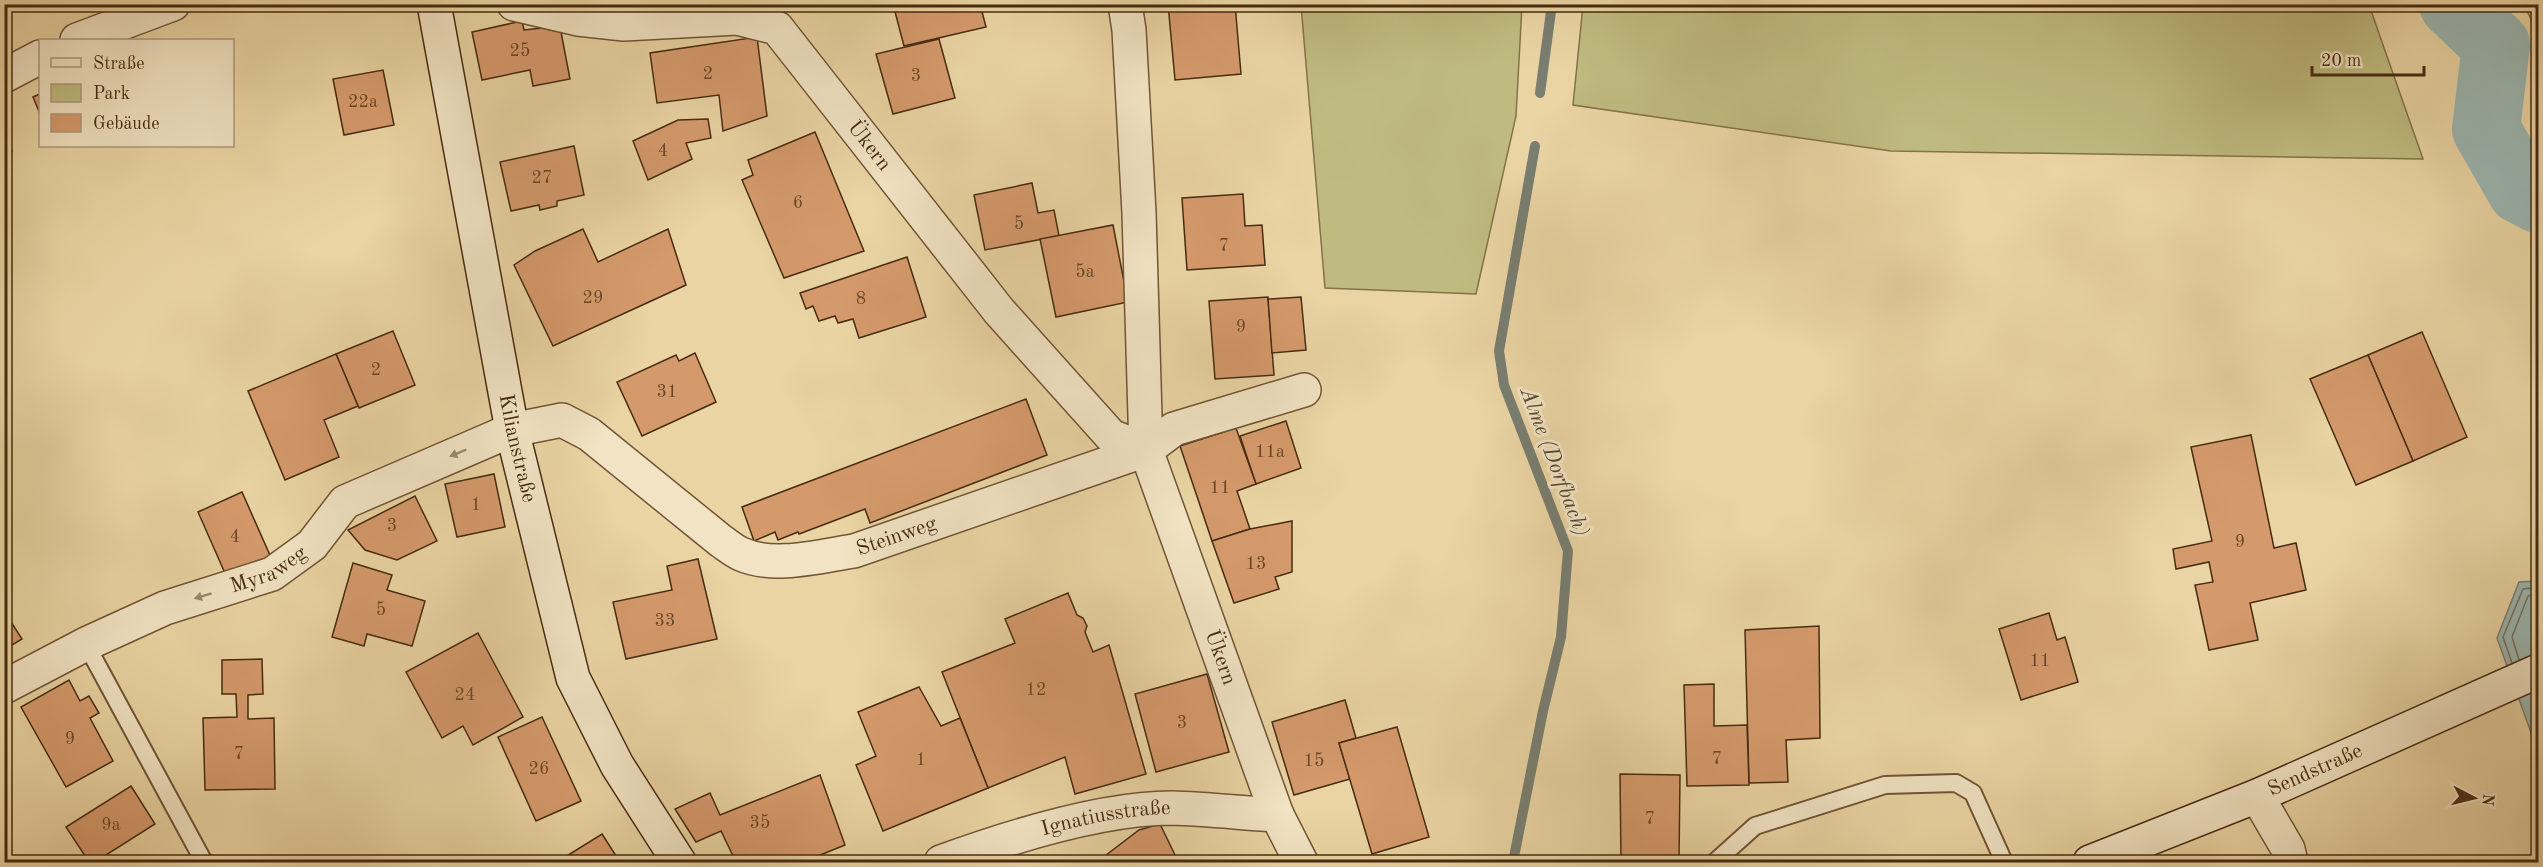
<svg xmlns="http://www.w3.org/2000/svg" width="2543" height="867" font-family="'Old Standard TT',serif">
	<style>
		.green { fill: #bfbb80; stroke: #837349; stroke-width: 1.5 }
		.water { fill: #9bb6b0; stroke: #797e71; stroke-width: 1.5 }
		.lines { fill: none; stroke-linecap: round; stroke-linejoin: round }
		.shore { stroke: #717061; stroke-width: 1.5 }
		.stream { stroke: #797e71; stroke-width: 10 }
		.river { stroke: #9bb6b0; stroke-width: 68 }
		.building { fill: #d59a6c; stroke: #472b12; stroke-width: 1.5 }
		.service-casing { stroke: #705536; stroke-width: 20 }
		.minor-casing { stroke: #705536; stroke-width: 36 }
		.secondary-casing { stroke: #472b12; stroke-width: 36 }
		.service { stroke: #f1e3c3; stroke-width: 16 }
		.minor { stroke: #f1e3c3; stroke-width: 33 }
		.secondary { stroke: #f1e3c3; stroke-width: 33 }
		.oneway { fill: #9c876a }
		.labels { text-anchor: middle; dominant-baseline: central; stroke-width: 6; stroke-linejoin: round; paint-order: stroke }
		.number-label { font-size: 18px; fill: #6a4728 }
		.street-label { font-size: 21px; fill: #472b12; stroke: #f1e3c3 }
		.water-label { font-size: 22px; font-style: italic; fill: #584732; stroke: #f1e3c3 }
	</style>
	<rect width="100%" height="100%" fill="#ead4a3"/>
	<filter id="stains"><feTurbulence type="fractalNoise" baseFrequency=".00333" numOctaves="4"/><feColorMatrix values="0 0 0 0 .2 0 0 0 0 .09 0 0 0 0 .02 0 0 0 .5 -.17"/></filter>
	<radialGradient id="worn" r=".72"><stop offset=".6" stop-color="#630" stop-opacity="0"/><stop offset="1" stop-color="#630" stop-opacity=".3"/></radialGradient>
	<g class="green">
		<polygon points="1301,5 1522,5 1516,116 1476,294 1325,288"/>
		<polygon points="1583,5 2369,5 2423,159 1891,151 1573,105"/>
		<polygon points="2524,5 2538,5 2538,33"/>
	</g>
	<polygon class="water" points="2538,581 2538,752 2497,638 2519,582"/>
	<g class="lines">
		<g class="shore">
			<polyline points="2519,660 2512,637 2528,596 2538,594"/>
			<polyline points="2512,663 2503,637 2523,589 2538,587"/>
		</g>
		<g class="stream">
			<polyline points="1540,93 1552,4"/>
			<polyline points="1513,862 1543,711 1561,637 1568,551 1504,385 1499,351 1535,146"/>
		</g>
		<polyline class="river" points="2453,4 2496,45 2486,129 2521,190 2538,199"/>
	</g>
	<g class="building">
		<polygon points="893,4 980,4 986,27 904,46"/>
		<polygon points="1168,4 1235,4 1241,74 1175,80"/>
		<polygon points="522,21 524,30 542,28 561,32 570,79 533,86 530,70 482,80 472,32"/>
		<polygon points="757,37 767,116 723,131 719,95 657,103 650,53"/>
		<polygon points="939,39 955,98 893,114 876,54"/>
		<polygon points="383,70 394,125 344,135 333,79"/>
		<polygon points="40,94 40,114 33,97"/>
		<polygon points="708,119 711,138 686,143 692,159 648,180 633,141 678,120"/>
		<polygon points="815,132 864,251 784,278 742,180 753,175 748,160"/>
		<polygon points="4,135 12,151 4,154"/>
		<polygon points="574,146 584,195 557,201 557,206 540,210 539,205 511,211 500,162"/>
		<polygon points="1032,183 1038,213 1054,210 1059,236 985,250 974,195"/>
		<polygon points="1243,194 1245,226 1262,225 1265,265 1187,270 1182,198"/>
		<polygon points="1113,225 1128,302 1056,317 1040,239"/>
		<polygon points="583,229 598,262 668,229 686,285 553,346 514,265 535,251"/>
		<polygon points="907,257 926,317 859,338 853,319 838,323 835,316 819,321 813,306 806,309 800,293"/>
		<polygon points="1268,297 1274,375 1215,379 1209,301"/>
		<polygon points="1301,297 1306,350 1272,353 1268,299"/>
		<polygon points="393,331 415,385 359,408 336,354"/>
		<polygon points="2422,332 2467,437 2413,461 2368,355"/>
		<polygon points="695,353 716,402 642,436 617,382 676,355 679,361"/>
		<polygon points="336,354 358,406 324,420 339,457 285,480 248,391"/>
		<polygon points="2368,355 2413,461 2356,485 2310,379"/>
		<polygon points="1026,399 1047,455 870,523 865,509 799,534 798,532 778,540 775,532 754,541 742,507"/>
		<polygon points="1286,421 1301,468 1256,484 1240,436"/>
		<polygon points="1236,428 1256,484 1237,491 1250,529 1212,541 1180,446"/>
		<polygon points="2251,435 2274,548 2296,543 2306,590 2250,603 2258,640 2209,650 2195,585 2213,582 2209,562 2176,569 2173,549 2212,541 2191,447"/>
		<polygon points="494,474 505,527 457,537 445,484"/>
		<polygon points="242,492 273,562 228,580 198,512"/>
		<polygon points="415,496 437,541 397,560 365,550 348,530"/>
		<polygon points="1292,521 1292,572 1275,577 1279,589 1234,603 1212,541 1250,529"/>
		<polygon points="698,559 717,639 626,659 613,602 672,590 667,566"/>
		<polygon points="353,563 392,575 387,590 425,601 412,646 367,634 364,646 332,637"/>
		<polygon points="1068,593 1077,615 1083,618 1087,626 1085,632 1093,652 1109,645 1146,774 1075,794 1065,757 988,788 942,672 1015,643 1005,619"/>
		<polygon points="4,611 22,639 4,650"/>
		<polygon points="2049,613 2057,640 2065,637 2078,682 2021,700 1999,629"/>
		<polygon points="1819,626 1820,738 1786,740 1788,782 1749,783 1745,630"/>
		<polygon points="478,633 523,717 473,745 463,726 442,738 406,672"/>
		<polygon points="262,659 263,694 248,695 248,719 274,718 275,789 205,790 203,718 237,717 236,694 222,694 222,660"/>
		<polygon points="1207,674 1229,752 1156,772 1135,694"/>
		<polygon points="69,680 80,701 89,696 99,713 90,718 113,761 66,787 21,707"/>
		<polygon points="1714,684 1714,726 1747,725 1749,785 1687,786 1684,685"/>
		<polygon points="919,687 941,726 960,718 988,788 883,831 856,765 876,756 858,712"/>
		<polygon points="1345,700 1356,738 1339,743 1350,779 1294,795 1272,722"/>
		<polygon points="542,717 581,801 536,821 498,737"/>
		<polygon points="1397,727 1429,837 1372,854 1339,743"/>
		<polygon points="1620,774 1680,775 1679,862 1621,862"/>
		<polygon points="820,775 845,845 803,862 736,862 721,831 696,842 675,809 710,793 720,815"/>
		<polygon points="131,786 155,824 95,862 89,862 66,827"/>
		<polygon points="1160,824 1175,855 1165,862 1097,862 1139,830"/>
		<polygon points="602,834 620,862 557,862"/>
	</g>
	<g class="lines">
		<defs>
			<g id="service">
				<polyline points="86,644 204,862"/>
				<polyline points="1715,862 1755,826 1885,785 1956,783 1973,793 2004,862"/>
			</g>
			<g id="minor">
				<path id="s1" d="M 514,4 L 578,19 L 624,24 L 737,18 L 777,28 L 999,311 L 1111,436 L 1146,450 L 1277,815 L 1301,862"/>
				<polyline points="1125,4 1129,30 1139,213 1146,450"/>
				<polyline points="77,40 173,4"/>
				<polyline points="4,76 40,57"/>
				<path id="s2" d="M 4,687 L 86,644 L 165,608 L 272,574 L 312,545 L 345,502 L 512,430 L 562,420 L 589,434 L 721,541 C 727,545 734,551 741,554 C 774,569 820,556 854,551 L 1146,450 L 1174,429 L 1304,390"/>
				<polyline points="2257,796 2288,849 2291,862"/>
				<path id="s3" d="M 941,862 C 1007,838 1102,808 1172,808 C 1207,809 1242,813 1277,815"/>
			</g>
			<g id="secondary">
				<path id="s4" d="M 434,4 L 512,430 L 573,678 L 617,765 L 679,862"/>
				<path id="s5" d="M 2090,862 L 2257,796 L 2538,671"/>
			</g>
		</defs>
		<use href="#service" class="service-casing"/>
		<use href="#minor" class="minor-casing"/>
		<use href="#secondary" class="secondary-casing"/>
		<use href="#service" class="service"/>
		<use href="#minor" class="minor"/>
		<use href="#secondary" class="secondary"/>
	</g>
	<defs><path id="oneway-solid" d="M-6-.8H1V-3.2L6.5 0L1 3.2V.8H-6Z" transform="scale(1.5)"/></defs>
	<g class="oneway">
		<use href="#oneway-solid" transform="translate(458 453) rotate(157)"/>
		<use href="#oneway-solid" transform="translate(203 596) rotate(163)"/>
	</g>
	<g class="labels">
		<g class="number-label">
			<text x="520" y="51">25</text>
			<text x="708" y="74">2</text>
			<text x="916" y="76">3</text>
			<text x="363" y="102">22a</text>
			<text x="663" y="151">4</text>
			<text x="542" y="178">27</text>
			<text x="798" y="203">6</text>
			<text x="1019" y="224">5</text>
			<text x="1224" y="246">7</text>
			<text x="1085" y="272">5a</text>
			<text x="593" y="298">29</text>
			<text x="861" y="299">8</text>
			<text x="1241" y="327">9</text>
			<text x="376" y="370">2</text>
			<text x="667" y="392">31</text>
			<text x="1270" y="452">11a</text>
			<text x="1220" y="488">11</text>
			<text x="476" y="505">1</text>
			<text x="392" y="526">3</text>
			<text x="235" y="537">4</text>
			<text x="2240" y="542">9</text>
			<text x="1256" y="564">13</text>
			<text x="381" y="610">5</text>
			<text x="665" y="621">33</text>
			<text x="2040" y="661">11</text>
			<text x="1036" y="690">12</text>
			<text x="465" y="695">24</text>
			<text x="1182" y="723">3</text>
			<text x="70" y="739">9</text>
			<text x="239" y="754">7</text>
			<text x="1717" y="759">7</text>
			<text x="921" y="760">1</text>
			<text x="1314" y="761">15</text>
			<text x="539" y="769">26</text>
			<text x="1650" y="819">7</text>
			<text x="760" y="823">35</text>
			<text x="111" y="825">9a</text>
		</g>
		<g class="street-label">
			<text stroke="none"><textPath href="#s1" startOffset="416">Ükern</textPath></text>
			<text stroke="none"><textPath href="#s4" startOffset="452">Kilianstraße</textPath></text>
			<text stroke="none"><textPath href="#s2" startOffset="1012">Steinweg</textPath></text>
			<text stroke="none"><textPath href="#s2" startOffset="290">Myraweg</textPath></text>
			<text stroke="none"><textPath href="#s1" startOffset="1052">Ükern</textPath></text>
			<text stroke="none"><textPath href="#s5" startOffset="243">Sendstraße</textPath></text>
			<text stroke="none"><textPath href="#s3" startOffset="171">Ignatiusstraße</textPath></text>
		</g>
		<g class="water-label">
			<text transform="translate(1554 462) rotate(69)">Alme (Dorfbach)</text>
		</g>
	</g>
	<rect width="2543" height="867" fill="none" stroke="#ead4a3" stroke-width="24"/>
	<rect x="6" y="6" width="2531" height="855" fill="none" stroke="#472b12" stroke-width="3"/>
	<rect x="12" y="12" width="2519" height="843" fill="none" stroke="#472b12" stroke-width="1.5"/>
	<rect x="39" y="39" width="195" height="108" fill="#f1e3c3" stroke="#ad997c" stroke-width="1.5"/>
	<rect x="51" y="58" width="30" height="9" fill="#f1e3c3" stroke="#ad997c" stroke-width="1.5"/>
	<text x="93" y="69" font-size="18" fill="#472b12">Straße</text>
	<rect x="51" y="84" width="30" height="18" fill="#bfbb80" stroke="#ad997c" stroke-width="1.5"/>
	<text x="93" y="99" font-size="18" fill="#472b12">Park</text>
	<rect x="51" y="114" width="30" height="18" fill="#d59a6c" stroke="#ad997c" stroke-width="1.5"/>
	<text x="93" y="129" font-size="18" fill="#472b12">Gebäude</text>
	<g transform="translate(2474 798) rotate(97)" stroke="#f1e3c3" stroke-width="4.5" paint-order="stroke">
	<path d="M0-4.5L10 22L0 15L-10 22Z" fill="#472b12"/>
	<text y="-9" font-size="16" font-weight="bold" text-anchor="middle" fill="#472b12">N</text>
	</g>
	<path d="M2312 66v9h112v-9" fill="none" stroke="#472b12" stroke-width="3"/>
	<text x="2321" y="66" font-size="18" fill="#472b12" stroke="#f1e3c3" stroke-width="4.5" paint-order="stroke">20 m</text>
	<rect width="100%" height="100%" filter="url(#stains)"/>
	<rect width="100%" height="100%" fill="url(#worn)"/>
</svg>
